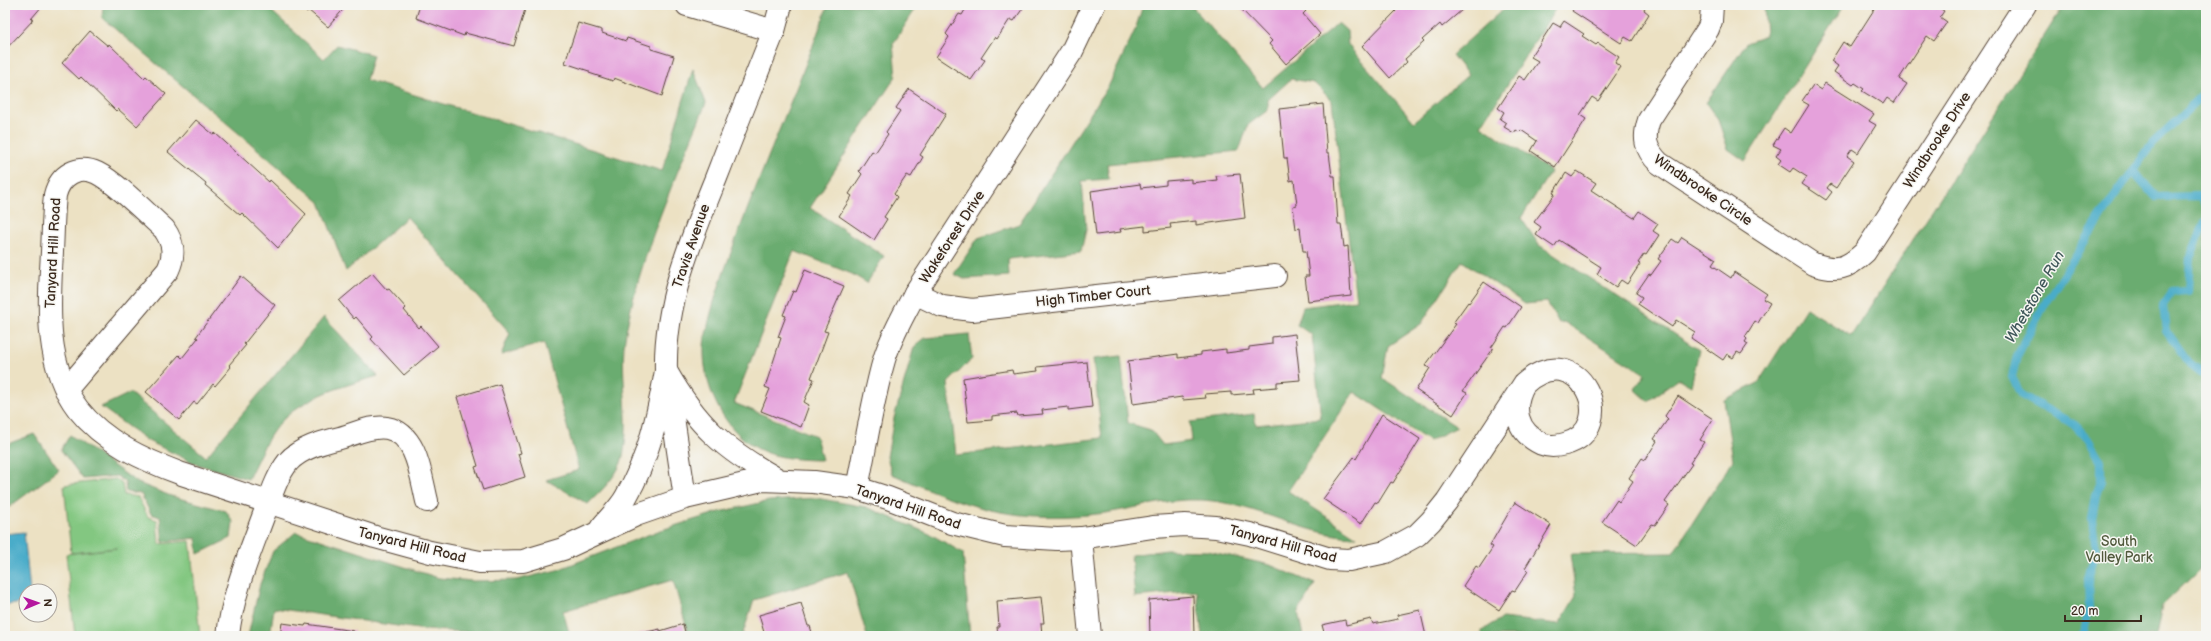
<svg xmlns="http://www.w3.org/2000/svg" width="2211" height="641" font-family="'Balsamiq Sans',sans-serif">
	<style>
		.green { fill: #83c781; stroke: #5f7850 }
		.forest { fill: #6aac6f; stroke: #526b46 }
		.water { fill: #4aacc9; stroke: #426b74 }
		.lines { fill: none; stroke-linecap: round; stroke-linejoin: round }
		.stream { stroke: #4aacc9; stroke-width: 8 }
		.building { fill: #e5a1db }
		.minor-casing { stroke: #564537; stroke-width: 24 }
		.tertiary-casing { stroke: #564537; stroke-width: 24 }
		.minor { stroke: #fff; stroke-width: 22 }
		.tertiary { stroke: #fff; stroke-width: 22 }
		.labels { text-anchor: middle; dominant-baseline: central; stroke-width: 3; stroke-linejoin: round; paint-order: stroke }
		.street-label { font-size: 14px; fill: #3b2a1e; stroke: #f6f6f2 }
		.park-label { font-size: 14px; fill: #51593c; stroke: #f6f6f2 }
		.water-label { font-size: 15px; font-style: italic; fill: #40585a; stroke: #f6f6f2 }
	</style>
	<rect width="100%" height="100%" fill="#f6f6f2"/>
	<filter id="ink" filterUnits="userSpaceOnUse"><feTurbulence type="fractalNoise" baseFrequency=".025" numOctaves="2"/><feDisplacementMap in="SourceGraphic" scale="8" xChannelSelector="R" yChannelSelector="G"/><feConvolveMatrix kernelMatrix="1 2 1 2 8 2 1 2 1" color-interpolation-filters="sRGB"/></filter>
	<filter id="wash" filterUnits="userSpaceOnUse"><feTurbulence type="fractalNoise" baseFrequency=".012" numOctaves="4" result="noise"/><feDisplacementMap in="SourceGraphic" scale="16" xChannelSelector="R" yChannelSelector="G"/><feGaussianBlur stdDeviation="0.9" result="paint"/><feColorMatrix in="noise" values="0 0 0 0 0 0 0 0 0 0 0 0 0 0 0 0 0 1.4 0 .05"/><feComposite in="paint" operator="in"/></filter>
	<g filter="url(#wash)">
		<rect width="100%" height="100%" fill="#ece1c3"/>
		<polygon class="green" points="116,479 122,484 124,495 138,497 148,517 157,520 159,544 190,541 200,636 75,636 66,554 117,548 71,553 64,485"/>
		<g class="forest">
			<path d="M 103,5 L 265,5 L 324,59 L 337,45 L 373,55 L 366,80 L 662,171 L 693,69 L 706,103 C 676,177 641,252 626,332 C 618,373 632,416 623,456 C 619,475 601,491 588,504 L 546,480 L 579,470 L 544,343 L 501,355 L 510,333 L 407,217 L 346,271 L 320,202 L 102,18 Z"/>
			<path d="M 828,5 L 918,5 L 893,44 L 896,76 L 810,208 L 884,256 L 867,283 L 852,274 L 794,251 L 734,403 L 816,436 L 822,460 C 806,460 790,459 774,455 C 729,443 702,391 704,346 C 704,339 707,332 708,325 C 715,294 726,266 737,236 C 766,159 800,83 828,5 Z"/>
			<path d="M 1143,5 L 1191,5 L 1263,88 L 1338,23 L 1347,31 L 1348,45 L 1414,122 L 1468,75 L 1452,55 L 1508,5 L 1558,5 L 1481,126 L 1551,171 L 1521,218 L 1539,245 L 1699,350 L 1691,386 L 1679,379 L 1648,401 L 1635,389 L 1645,374 L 1564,322 L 1559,323 L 1547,302 L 1525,304 L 1462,261 L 1421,324 L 1388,346 L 1382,378 L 1457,427 L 1429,441 L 1354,392 L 1288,491 L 1357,537 C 1303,536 1256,503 1202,500 C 1161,498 1127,512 1088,515 C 1053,518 1013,517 979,507 C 949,499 920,486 892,474 L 887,457 L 894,418 L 914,347 L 925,338 L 969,334 L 972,359 L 948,383 L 956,455 L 1102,438 L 1093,359 L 1121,356 L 1128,423 L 1151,430 L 1163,445 L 1192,441 L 1190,422 L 1254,414 L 1256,425 L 1321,418 L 1312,335 L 1297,325 L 1303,307 L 1356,300 L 1332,101 L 1314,83 L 1291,79 L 1268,100 L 1268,110 L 1248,125 L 1239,151 L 1107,164 L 1109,179 L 1082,181 L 1086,230 L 1081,251 L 1008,259 L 1009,276 L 964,279 L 954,274 L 978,238 L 1019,224 L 1109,85 L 1135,30 Z"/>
			<polygon points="1764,5 1844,5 1745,161 1728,149 1718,120 1706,103 1746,43 1766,36"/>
			<polygon points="2064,5 2206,5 2206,505 2200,569 2162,606 2156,636 1480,636 1482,631 1502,618 1559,624 1576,596 1570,554 1673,553 1733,460 1724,400 1758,383 1806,308 1851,336"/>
			<path d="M 324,317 L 378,376 C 338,388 294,398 270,436 C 262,449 255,465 248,479 L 196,464 L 148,441 L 101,407 L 130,393 L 206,457 Z"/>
			<polygon points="34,434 59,470 5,510 5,445"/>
			<polygon points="70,435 138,483 171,496 226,511 233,522 231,538 198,554 196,538 163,542 160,517 151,514 141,494 126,492 125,482 117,476 83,479 61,450"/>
			<polygon points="816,498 866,507 932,535 963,553 970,636 867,636 848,572 754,600 742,636 689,636 673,580 563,611 570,636 425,630 274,608 270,636 248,636 260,584 273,551 296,532 439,578 473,581 516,580 557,570 658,531 719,512 769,501"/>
			<polygon points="1166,550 1208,551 1270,565 1315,584 1298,612 1303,636 1202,636 1197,591 1135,597 1131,555"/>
		</g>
		<polygon class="water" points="24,532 30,591 26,591 26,603 5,605 5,534"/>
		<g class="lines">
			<g class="stream">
				<polyline points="2133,171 2156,197 2200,196 2206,206"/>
				<polyline points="2206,219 2190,258 2188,291 2172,292 2163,305 2166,331 2187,361 2206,376"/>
				<polyline points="2081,636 2084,632 2089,610 2088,579 2096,551 2092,519 2096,495 2101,481 2101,461 2088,439 2075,425 2021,395 2012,377 2017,356 2047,300 2107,207 2152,144 2206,92"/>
			</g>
		</g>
		<g id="blocks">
			<g class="building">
				<polygon points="5,5 43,5 31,19 33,20 5,50"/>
				<polygon points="298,5 347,5 328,27 308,10 307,12"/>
				<polygon points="420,5 522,5 526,6 514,46 465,33 464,36 416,18"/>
				<polygon points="968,5 1025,5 1014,21 1010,19 997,39 995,37 981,58 985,60 971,80 936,57 949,37 946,34 959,14 962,15"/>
				<polygon points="1237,5 1300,5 1306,11 1303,14 1320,34 1286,64 1269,44 1272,41"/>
				<polygon points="1397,5 1464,5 1460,8 1462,10 1442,27 1440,24 1422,40 1424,42 1405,59 1407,62 1390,78 1362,46 1396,11 1394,8"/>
				<polygon points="1576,5 1647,5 1644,10 1649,14 1632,41 1625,37 1621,43 1572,11"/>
				<polygon points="1877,5 1935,5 1944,11 1940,17 1947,22 1934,41 1927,36 1899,79 1907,84 1894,103 1887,98 1883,104 1862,91 1864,89 1855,83 1853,85 1834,72 1838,66 1831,61 1843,42 1850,47"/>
				<polygon points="1564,21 1584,34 1582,36 1596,45 1598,43 1619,57 1615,63 1621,67 1598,101 1592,97 1580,115 1586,119 1555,167 1531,151 1537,141 1521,130 1519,132 1516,130 1514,133 1504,127 1506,123 1500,119 1504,112 1498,108 1519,76 1525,80 1538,61 1531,57 1553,23 1560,27"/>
				<polygon points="578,23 602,30 602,33 626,41 627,38 651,46 651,49 674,56 662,96 614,78 613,81 589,73 589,71 565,63"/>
				<polygon points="90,31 108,46 109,44 144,78 146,76 166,94 137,126 118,109 116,111 81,77 79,79 62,63"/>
				<polygon points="1825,83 1874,114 1869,121 1876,125 1858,153 1852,149 1847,156 1854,161 1836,188 1830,184 1827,188 1832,192 1826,200 1802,184 1807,177 1793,168 1790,172 1778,164 1781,160 1776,156 1781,149 1773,145 1784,128 1791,133 1809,105 1802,101 1813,85 1821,90"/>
				<polygon points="909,89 946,114 920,155 923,157 911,177 907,175 894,194 897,197 884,217 887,219 874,240 839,216 852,196 849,194 862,174 859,171 872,151 875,153 888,134 886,132 900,111 896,108"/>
				<polygon points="1323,104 1327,153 1329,153 1332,176 1335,176 1338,224 1341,224 1344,247 1348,246 1351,296 1308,301 1305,276 1309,276 1306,251 1303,251 1300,228 1296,229 1293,206 1297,205 1294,180 1290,181 1287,158 1284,158 1279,109"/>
				<polygon points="196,120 214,135 215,133 269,182 270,180 306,214 278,248 242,213 240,215 205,185 206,183 168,152"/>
				<polygon points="1577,171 1596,183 1591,190 1634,218 1639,211 1658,224 1653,231 1659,235 1646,255 1644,254 1638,263 1640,264 1627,284 1621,280 1616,287 1597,274 1601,267 1559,240 1554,247 1536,235 1541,227 1534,222 1555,194 1553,193 1566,173 1572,177"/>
				<polygon points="1240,174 1245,218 1196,225 1196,221 1170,224 1171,228 1145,231 1145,226 1120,229 1121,232 1096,235 1091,191 1140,184 1141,188 1166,185 1166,181 1191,179 1191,183 1217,180 1216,176"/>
				<polygon points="1682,237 1716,259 1712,265 1731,278 1734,272 1767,294 1763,299 1770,303 1758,323 1755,321 1745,337 1747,339 1745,342 1748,344 1741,354 1737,352 1733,358 1727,354 1723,360 1691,338 1695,332 1676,320 1672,327 1638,304 1642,297 1636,293 1649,274 1651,275 1661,261 1658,259 1672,239 1678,243"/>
				<polygon points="805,270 844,286 824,331 828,332 811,378 814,379 804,402 809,405 801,427 761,411 770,389 765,387 781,338 778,337 786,316 783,315 793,291 796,292"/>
				<polygon points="372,273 387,290 389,289 406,308 404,310 419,328 421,326 438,346 404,375 371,339 373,337 356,317 354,319 339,301"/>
				<polygon points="241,276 275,305 244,344 246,345 229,365 231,367 215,386 213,384 197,404 194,402 179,420 146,392 179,355 182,358 198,338 196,337"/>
				<polygon points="1484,282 1521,307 1507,328 1505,327 1491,348 1493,349 1463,391 1467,393 1453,415 1416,390 1430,368 1425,366 1456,324 1453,323 1468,302 1469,303"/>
				<polygon points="1295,334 1300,380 1277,382 1277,387 1253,389 1254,393 1231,395 1231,392 1205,394 1206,398 1183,400 1182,397 1133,404 1128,361 1178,354 1178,358 1201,355 1201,352 1226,349 1226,353 1249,350 1249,347 1272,344 1272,337"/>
				<polygon points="1087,362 1092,407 1068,410 1068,407 1042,410 1043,414 1018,416 1017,413 992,416 992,420 968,422 963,378 1012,370 1013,374 1038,371 1037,367"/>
				<polygon points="500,384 521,453 518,454 525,477 483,490 475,467 478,466 457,397"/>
				<polygon points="1678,396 1713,419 1700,440 1704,442 1690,463 1692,464 1665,502 1669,505 1655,525 1652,524 1637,545 1602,522 1617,500 1619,502 1633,481 1629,478 1642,458 1645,460 1657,441 1654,439 1668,419 1665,416"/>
				<polygon points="1382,414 1420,439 1393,483 1391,482 1378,503 1375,502 1361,524 1323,499 1354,457 1356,459"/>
				<polygon points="1515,502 1551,525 1525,568 1528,571 1515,591 1512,590 1499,610 1463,586 1476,566 1479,568 1493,547 1490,545"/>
				<polygon points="1193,596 1194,636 1150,636 1149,600"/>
				<polygon points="1041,597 1044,623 1041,623 1042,636 998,636 997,627 999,627 997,601"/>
				<polygon points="801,603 808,626 810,626 813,636 765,636 759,615"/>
				<polygon points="1420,610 1426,636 1325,636 1322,625 1345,620 1346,625 1371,619 1373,624 1398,619 1397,615"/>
				<polygon points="282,623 305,626 306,624 354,631 353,633 369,636 280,636"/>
				<polygon points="683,624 686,636 629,636 660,629 660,631"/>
				<polygon points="377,633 389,635 389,636 376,636"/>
			</g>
		</g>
	</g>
	<g filter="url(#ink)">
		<use href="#blocks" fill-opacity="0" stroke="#564537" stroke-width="1"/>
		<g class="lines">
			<defs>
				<g id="minor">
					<polyline points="687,5 774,31"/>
					<path d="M 1712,5 L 1711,21 L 1708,29 L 1649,120 C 1643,138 1645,149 1659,163 L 1813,264 C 1837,272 1847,269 1865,252 L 2025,5"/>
					<polyline points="915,293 942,306 972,310 1275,276"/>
					<path d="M 666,371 C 697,426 725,450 779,480"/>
					<path d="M 66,390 L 168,270 C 175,255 174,243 164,229 C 147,214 117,183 97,173 C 78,164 60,175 55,195 C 53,214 53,233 52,252 C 49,304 44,365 78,409 C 104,442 144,460 182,474 L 375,537 L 430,552 L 480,562 L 523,561 L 563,549 L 636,515 L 685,498 L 762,480 L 814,482 L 857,488 L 888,498 L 952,523 L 1005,536 L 1057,539 L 1081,538 L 1153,527 L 1185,525 L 1216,527 L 1250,534 L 1330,559 L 1349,560 L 1386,552 L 1417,535 L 1431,521 L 1447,501 L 1524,384 C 1579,334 1622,429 1565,444 C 1558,446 1549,447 1542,444 C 1516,432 1511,407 1524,384"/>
					<polyline points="669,390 685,498"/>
					<path d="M 857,488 C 866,445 872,402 884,360 C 891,336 904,315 915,293 L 1072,51 L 1094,5"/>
					<path d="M 601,528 C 609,518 620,508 626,497 C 649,457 658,415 666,371"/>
					<polyline points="1081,538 1090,636"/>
					<path d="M 228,636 C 232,595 249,555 263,517 C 270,499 276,477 288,462 C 300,448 323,442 340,438 C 354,434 372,425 387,428 C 417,433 421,477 427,501"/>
				</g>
				<path id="tertiary" d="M 666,371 C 664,303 691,240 716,178 C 735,129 754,80 774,31 L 781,5"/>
			</defs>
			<use href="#minor" class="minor-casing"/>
			<use href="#tertiary" class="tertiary-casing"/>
			<use href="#minor" class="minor"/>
			<use href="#tertiary" class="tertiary"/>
		</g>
	</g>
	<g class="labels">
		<g class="street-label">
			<text transform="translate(1937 140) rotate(-57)">Windbrooke Drive</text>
			<text transform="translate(1703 190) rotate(34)">Windbrooke Circle</text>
			<text transform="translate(952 237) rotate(-57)">Wakeforest Drive</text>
			<text transform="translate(691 246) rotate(-71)">Travis Avenue</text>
			<text transform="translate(53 253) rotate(-87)">Tanyard Hill Road</text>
			<text transform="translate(1093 296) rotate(-6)">High Timber Court</text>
			<text transform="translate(908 507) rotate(19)">Tanyard Hill Road</text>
			<text transform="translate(1283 544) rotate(15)">Tanyard Hill Road</text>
			<text transform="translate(412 545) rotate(14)">Tanyard Hill Road</text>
		</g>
		<g class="park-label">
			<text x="2119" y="541">South<tspan x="2119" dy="16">Valley Park</tspan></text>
		</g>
		<g class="water-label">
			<text transform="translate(2035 297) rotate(-60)">Whetstone Run</text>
		</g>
	</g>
	<rect width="2211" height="641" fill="none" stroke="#f6f6f2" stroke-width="20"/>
	<g transform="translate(38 603) rotate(88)"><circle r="19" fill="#f6f6f2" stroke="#aba49d"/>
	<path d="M0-3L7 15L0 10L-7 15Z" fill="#b5179e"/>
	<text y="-6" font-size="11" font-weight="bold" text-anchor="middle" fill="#3b2a1e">N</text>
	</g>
	<path d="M2065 615v6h76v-6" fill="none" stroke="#3b2a1e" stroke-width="2"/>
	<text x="2071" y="615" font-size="12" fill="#3b2a1e" stroke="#f6f6f2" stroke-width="3" paint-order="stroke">20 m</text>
</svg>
